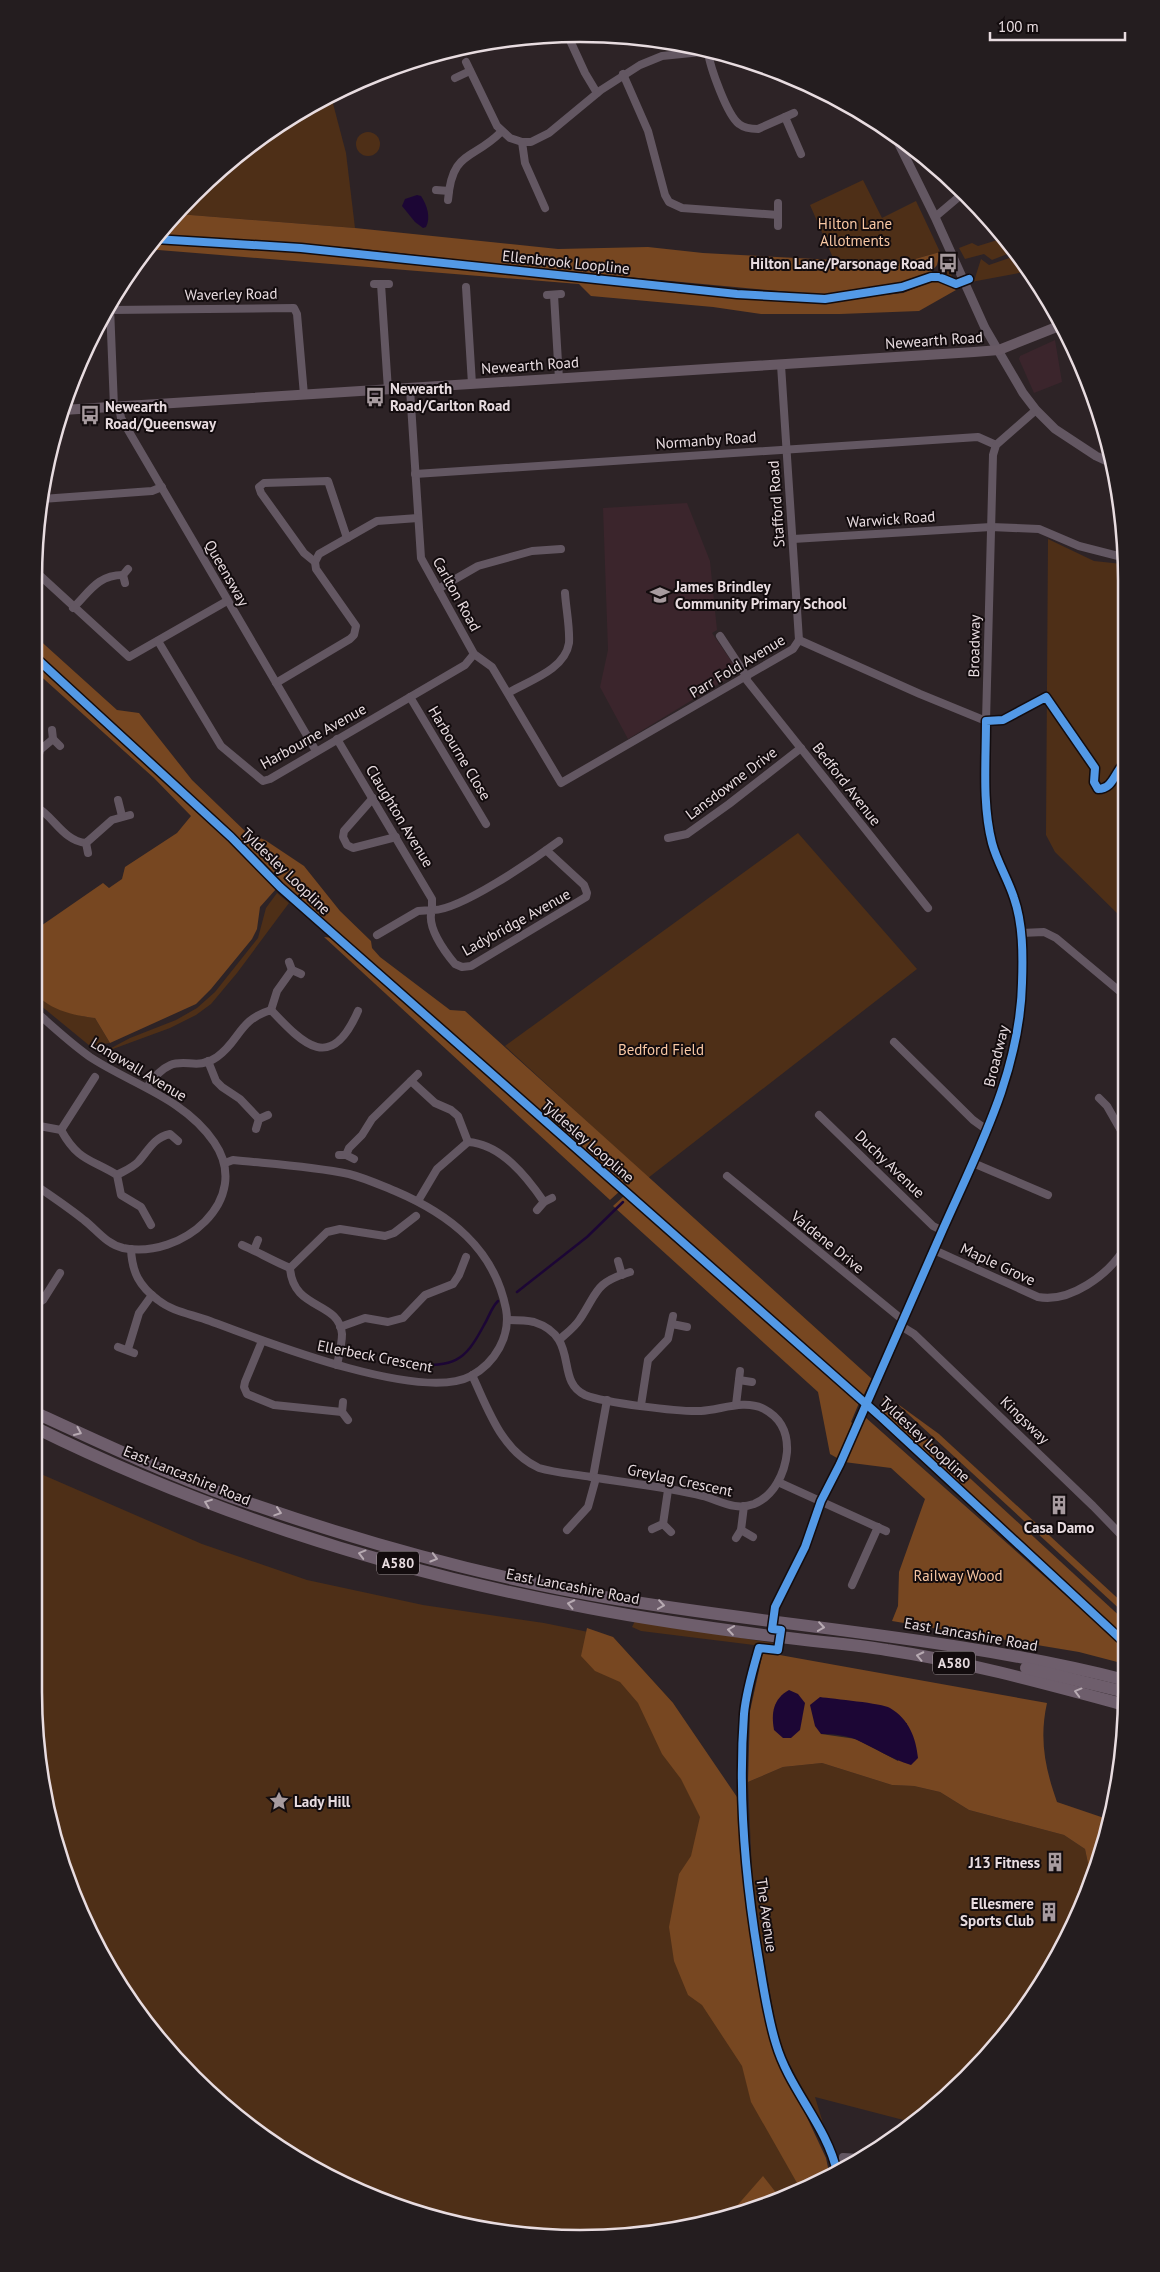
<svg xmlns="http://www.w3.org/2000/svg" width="1160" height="2272" font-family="'PT Sans',sans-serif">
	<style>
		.built { fill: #3b252c }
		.green { fill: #4e2f17 }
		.forest { fill: #774721; fill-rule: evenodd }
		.water { fill: #1c0635 }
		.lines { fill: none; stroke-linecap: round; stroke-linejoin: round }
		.stream { stroke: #1c0635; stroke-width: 2.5 }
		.minor { stroke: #635762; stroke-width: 8 }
		.tertiary { stroke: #635762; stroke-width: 9 }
		.secondary { stroke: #675964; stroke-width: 10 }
		.trunk { stroke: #6e5e6c; stroke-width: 12 }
		.cycleway-casing { stroke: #130c0e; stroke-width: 11 }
		.cycleway { stroke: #5399e6; stroke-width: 8 }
		.oneway { stroke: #b7aab2 }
		.labels { text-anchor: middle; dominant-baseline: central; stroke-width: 4; stroke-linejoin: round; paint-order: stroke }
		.shield { fill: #130c0e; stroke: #a89ea1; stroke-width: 1 }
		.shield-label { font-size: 14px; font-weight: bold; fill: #e8dce0 }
		.park-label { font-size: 15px; fill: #f9c8a4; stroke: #130c0e }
		.street-label { font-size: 15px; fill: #e8dce0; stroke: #130c0e }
		.poi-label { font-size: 15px; font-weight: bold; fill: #e8dce0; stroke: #130c0e; text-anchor: start }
		.rim { fill: none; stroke: #e8dce0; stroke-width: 2.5 }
	</style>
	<rect width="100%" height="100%" fill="#2d2326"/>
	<g class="built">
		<polygon points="1055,340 1062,382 1034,393 1019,359 1020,356"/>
		<polygon points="687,503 710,561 717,630 712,633 736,668 735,674 628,739 600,687 608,650 603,508"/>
	</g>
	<g class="green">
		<polygon points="331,96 346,153 355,228 178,214 220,169 307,107"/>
		<circle cx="368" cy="144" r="12"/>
		<polygon points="863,180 882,218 916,201 940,252 890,266 873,267 834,260 810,205"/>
		<polygon points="1004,238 1015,251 992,260 984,254 965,259 959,248 972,243 978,246"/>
		<polygon points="1018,255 1033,282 1024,272 971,282 975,278 981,259 989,265"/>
		<polygon points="945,261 955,283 937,272"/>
		<polygon points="1048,539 1094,561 1122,564 1123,919 1055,852 1046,835"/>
		<polygon points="798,833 917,969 648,1178 505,1046"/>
		<polygon points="277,893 289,903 237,973 211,1004 196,1015 170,1028 102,1053 130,1038 176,1020 197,1008 215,992 258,938 266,908"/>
		<path d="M 34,988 C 49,1006 73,1016 95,1018 L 110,1043 L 90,1046 L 40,1005 L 34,997 Z"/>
		<polygon points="34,1471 202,1544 307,1580 423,1605 544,1623 613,1637 673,1703 737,1948 820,2183 755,2209 652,2234 545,2237 473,2228 371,2197 277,2146 220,2102 147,2025 107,1965 63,1868 44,1798 34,1692"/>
		<polygon points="635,1621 773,1643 773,1644 754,1645 641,1631 632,1627"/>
		<polygon points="822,1763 892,1785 914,1786 940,1792 969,1810 1064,1835 1085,1849 1091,1878 1070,1933 1034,1996 966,2078 915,2123 815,2097 826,2133 779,2044 753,1895 748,1782 783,1767"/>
	</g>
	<g class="forest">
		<polygon points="178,214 355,228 558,249 648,247 703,253 834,260 873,267 890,266 940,252 937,265 930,274 887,287 821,295 510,266 356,248 158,235"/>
		<polygon points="153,241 306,251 742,296 827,301 903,293 938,279 956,290 919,311 840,314 761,314 713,307 591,296 579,284 146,249"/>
		<polygon points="35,636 117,710 139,713 192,780 247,833 265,840 304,866 340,911 371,941 372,948 380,957 450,1010 465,1011 872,1379 862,1398 283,884 232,833 35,650"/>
		<path d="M 35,661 L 227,838 L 264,875 L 276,889 L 260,907 L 257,929 L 252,939 L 211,989 L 196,1004 L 110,1043 L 95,1018 C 77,1016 41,1009 34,988 C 32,980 35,941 35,930 L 103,883 L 109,888 L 122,879 L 125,867 L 177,833 L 191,816 L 154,778 L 35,671 Z"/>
		<polygon points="324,937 334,938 620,1191 610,1200"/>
		<polygon points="625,1195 859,1403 851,1422 859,1429 865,1417 1125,1648 1125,1664 1079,1652 892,1621 898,1606 899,1572 925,1499 891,1468 844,1462 830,1454 818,1392 613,1206"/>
		<polygon points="883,1398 1125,1621 1125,1640 885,1417"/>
		<polygon points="895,1402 939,1434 1125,1605 1125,1614"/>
		<polygon points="587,1628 613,1637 673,1703 737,1797 745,1895 760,1988 774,2047 826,2158 830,2177 801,2190 751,2102 742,2066 702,2005 688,1995 674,1961 669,1927 679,1874 691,1856 700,1817 681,1779 662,1754 638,1703 620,1682 595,1671 581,1656"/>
		<path d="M 763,1652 L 1047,1703 C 1039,1739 1045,1768 1057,1802 L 1110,1820 L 1108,1833 L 1091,1878 L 1085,1849 L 1064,1835 L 969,1810 L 940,1792 L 914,1786 L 892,1785 L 822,1763 L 783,1767 L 748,1782 L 750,1711 ZM 907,1723 L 898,1761 L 856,1739 L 821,1734 Z"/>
		<polygon points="763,2176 781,2199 755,2209 741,2213 735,2208"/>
	</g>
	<g class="water">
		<path d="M 417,195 L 421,196 C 427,205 431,217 426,227 L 423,228 L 415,222 L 402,206 L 405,199 Z"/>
		<path d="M 789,1690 L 798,1694 L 805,1703 L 800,1730 L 791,1738 L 783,1738 L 774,1730 C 771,1713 773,1699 789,1690 Z"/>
		<path d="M 820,1697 C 833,1699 882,1703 890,1708 C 909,1719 916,1738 918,1758 L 911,1765 C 891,1759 875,1748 857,1740 C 846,1735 833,1734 821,1734 L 815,1726 L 810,1705 Z"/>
	</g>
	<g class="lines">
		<g class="stream">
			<polyline points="517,1292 587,1237 623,1202"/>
			<path d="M 412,1365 C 454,1366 464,1363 484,1325 C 489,1317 491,1308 498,1301"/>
		</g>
		<g class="minor">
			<polyline points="568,36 585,73 597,93"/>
			<path d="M 708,52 C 710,67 727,115 739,124 C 744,128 751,129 758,129 L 794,113"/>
			<polyline points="466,62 497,126 510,138 522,142 531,142 549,133 601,90 640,65 662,56 711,51"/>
			<polyline points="623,74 648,131 665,195 669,202 682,208 778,215"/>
			<polyline points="455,78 470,71"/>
			<polyline points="785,117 801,154"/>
			<polyline points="522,142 525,163 545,208"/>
			<polyline points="436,190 449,191"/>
			<path d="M 448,200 C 452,150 472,161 501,132"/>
			<polyline points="935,217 961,195"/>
			<polyline points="778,226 778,203"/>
			<polyline points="374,284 389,284"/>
			<polyline points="381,284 388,390"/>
			<polyline points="466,287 472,384"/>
			<polyline points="547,295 561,294"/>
			<polyline points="554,295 559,379"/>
			<polyline points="110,307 114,407"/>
			<polyline points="110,310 294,308 297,314 304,395"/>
			<polyline points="781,365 799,640"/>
			<polyline points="410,389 421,558 474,654 492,667 561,783 793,649 799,640 920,694 986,721"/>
			<polyline points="119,407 121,418 316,751"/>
			<polyline points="415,474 978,437 996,445"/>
			<polyline points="42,499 152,491 162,487"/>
			<polyline points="793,539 991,527 1039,529 1079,546 1122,557"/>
			<polyline points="315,562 319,554 377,521 418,518"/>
			<polyline points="35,571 129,657 227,601"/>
			<polyline points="125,583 123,575 128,569"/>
			<polyline points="438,589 478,566 532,551 561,549"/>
			<path d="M 73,608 C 90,591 98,575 123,575"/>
			<polyline points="720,636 747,677"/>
			<polyline points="158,641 221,746 263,781 270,779 465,665 474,654"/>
			<polyline points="745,678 928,908"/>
			<polyline points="276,683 350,639 354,635 356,626 316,569 315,562 304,553 261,493 259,487 264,483 328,481 347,538"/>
			<path d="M 508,693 C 528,681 565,670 569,643 C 570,627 566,609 565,593"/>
			<polyline points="410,697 486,824"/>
			<polyline points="52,730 53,739 60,746"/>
			<polyline points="337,739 432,899 432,910 418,911 377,935"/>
			<polyline points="35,772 40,750 53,739"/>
			<polyline points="373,798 344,831 343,837 347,845 353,848 396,837"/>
			<polyline points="118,800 122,816"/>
			<path d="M 35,806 C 53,815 63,841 86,843 L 112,820 L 130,815"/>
			<polyline points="668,838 687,834 729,804 801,748"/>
			<polyline points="86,843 88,853"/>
			<path d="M 546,850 L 584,885 L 587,893 L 586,897 L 471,966 L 462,967 L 455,964 C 444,951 426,926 432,910 C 458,912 536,858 559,841"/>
			<polyline points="1021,933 1044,932 1056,938 1123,994"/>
			<polyline points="289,962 292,970 301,974"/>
			<polyline points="271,1010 277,991 292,970"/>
			<polyline points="894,1042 973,1120 987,1130"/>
			<polyline points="208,1061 216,1081 222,1087 240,1099 259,1119"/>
			<polyline points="411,1081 435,1103 451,1110 458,1116 468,1142"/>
			<path d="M 147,1087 C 177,1044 190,1076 217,1057 C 240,1041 238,1020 271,1010 C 304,1045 331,1073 358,1011"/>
			<polyline points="1099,1098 1107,1106 1123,1134"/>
			<polyline points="819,1115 933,1226 943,1231"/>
			<path d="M 34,1125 L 61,1130 C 78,1161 91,1159 117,1175 L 121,1195 L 141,1207 L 151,1225"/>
			<polyline points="256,1129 259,1119 268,1115"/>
			<polyline points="61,1130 95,1077"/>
			<polyline points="339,1155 346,1155 354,1159"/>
			<polyline points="346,1155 349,1148 362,1135 372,1119 418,1074"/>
			<polyline points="973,1163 1048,1195"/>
			<path d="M 117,1175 C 124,1171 132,1168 138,1162 C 149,1150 153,1138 170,1134 L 178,1141"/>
			<polyline points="727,1176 904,1321"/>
			<path d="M 34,1184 C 51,1196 68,1207 84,1220 C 97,1230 106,1244 123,1248 C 181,1260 254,1200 214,1142 C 184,1098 131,1084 90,1057 C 70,1043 52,1026 34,1010"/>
			<path d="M 418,1201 L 437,1169 L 468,1142 C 501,1144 527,1177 544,1202"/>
			<polyline points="537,1210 544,1202 552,1198"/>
			<path d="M 242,1245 C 258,1252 273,1261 290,1268"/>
			<path d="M 131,1249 C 132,1272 139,1286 158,1300 C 173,1312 192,1314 210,1321 C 263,1341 421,1403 471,1376 C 495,1363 511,1336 506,1309 C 494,1248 449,1214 395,1191 C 380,1185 365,1178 349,1174 C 311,1166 272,1164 233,1160 L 225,1163"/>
			<polyline points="254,1250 258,1240"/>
			<path d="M 934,1250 L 1038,1297 C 1070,1303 1108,1275 1124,1249"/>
			<polyline points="618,1261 622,1275"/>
			<polyline points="34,1306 43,1300 60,1273"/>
			<polyline points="672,1324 687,1327"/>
			<polyline points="901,1326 914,1334 1093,1506 1125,1539"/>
			<polyline points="340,1327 365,1318 388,1322 403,1318 425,1295 453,1284 459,1275 466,1257"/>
			<path d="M 560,1339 C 567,1333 575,1327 580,1319 C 598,1292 594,1283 630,1272"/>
			<polyline points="262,1341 245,1382 244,1387 247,1394 274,1405 342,1412"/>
			<polyline points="118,1347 134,1353"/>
			<polyline points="128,1349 139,1313 152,1295"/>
			<path d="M 337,1365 C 339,1355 342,1344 342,1334 C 339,1300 293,1311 290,1268 L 327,1232 L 340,1229 L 385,1236 L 394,1233 L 416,1216"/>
			<path d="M 472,1375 C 489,1411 501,1450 539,1468 C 556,1473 574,1474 591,1477 C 628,1483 667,1487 703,1496 C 721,1501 735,1511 754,1504 C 774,1496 785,1473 787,1452 C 788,1433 781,1418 764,1409 C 744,1399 721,1410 701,1411 C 679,1412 605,1403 585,1395 C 554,1381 581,1337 534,1322 C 526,1320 517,1320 508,1320"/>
			<polyline points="877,1378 1000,1099 1018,1031 1022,985 1021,933 1015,899 992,843 986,800 986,721 993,455 996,445 1036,410"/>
			<polyline points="739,1380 752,1382"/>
			<polyline points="343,1402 342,1412 348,1420"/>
			<polyline points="641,1405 648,1360 668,1339 673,1316"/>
			<polyline points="736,1405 740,1371"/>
			<polyline points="593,1477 607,1400"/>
			<polyline points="778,1482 886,1531"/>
			<polyline points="663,1524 671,1532"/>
			<polyline points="652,1529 663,1524 668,1490"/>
			<polyline points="567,1530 588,1507 596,1478"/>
			<polyline points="741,1530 753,1537"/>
			<polyline points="736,1538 741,1530 744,1506"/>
			<polyline points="852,1585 878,1527"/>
			<polyline points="842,2169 843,2157 861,2158"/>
		</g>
		<polyline class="tertiary" points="895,136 935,217 985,328 1023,393 1036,410 1055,429 1096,456 1109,462"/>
		<polyline class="secondary" points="63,410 974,352 999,350 1059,326"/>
		<g class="trunk">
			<path d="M 34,1412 C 99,1442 165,1473 232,1497 C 351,1539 486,1577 610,1598 C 782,1627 956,1637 1125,1680"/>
			<path d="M 34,1427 C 208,1513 398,1573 589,1608 C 652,1620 716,1629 780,1637 C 816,1642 852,1644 887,1650 C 968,1662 1047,1684 1125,1705"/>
			<polyline points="1026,1668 1125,1692"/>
		</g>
		<defs>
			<g id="cycleway">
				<polyline points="155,239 301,248 737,294 825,299 902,287 931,277 939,277 956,284 969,279"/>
				<polyline points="35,657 231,837 280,887 882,1418 1125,1643"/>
				<path d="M 837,2172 C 827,2126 789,2089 776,2044 C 767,2015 763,1984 758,1955 C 745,1876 738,1794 744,1714 C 746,1692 753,1669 759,1648 L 778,1650 L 781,1630 L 772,1629 L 775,1607 L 805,1547 L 821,1501 L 840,1464 C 874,1385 909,1307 943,1229 C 978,1150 1020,1072 1022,983 C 1023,955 1023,924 1014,898 C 1008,879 997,862 992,843 C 982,804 986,761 986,721 L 1003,720 L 1046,697 L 1095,768 L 1094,782 L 1098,789 C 1112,789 1114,775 1122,766"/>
			</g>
		</defs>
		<use href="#cycleway" class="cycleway-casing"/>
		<use href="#cycleway" class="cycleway"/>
	</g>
	<defs><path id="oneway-chevron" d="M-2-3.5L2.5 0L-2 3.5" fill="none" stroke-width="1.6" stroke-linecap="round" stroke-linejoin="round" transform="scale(1.25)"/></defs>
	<g class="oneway">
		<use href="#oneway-chevron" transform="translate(78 1432) rotate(24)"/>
		<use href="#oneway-chevron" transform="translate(208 1503) rotate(-159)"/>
		<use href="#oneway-chevron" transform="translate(278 1512) rotate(18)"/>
		<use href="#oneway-chevron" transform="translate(362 1554) rotate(-165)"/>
		<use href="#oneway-chevron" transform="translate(434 1558) rotate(16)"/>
		<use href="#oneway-chevron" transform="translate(571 1604) rotate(-168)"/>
		<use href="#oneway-chevron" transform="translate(661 1605) rotate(8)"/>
		<use href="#oneway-chevron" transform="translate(821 1627) rotate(8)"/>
		<use href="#oneway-chevron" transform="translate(731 1630) rotate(-172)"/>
		<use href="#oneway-chevron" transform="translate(920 1656) rotate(-168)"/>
		<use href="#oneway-chevron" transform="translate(1078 1692) rotate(-165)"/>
	</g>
	<defs>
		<symbol id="bus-bare" viewBox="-9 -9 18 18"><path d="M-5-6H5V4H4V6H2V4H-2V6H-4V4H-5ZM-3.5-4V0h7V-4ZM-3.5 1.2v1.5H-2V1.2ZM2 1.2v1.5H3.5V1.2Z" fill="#a79b9f" stroke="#130c0e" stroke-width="2.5" paint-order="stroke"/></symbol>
		<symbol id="school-bare" viewBox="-9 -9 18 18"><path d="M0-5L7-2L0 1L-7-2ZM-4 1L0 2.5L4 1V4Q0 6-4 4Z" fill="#a79b9f" stroke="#130c0e" stroke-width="2.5" paint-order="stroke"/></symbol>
		<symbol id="building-bare" viewBox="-9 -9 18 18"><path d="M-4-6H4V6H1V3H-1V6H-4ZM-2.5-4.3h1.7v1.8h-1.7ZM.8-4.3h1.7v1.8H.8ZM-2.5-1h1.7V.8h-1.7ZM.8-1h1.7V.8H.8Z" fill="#a79b9f" stroke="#130c0e" stroke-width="2.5" paint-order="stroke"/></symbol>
		<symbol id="sight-bare" viewBox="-9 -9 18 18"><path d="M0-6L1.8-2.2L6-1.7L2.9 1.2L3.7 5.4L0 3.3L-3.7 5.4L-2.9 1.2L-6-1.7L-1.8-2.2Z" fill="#a79b9f" stroke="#130c0e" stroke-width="2.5" paint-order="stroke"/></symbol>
	</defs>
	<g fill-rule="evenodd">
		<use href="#bus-bare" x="934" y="249" width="28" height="28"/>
		<use href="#bus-bare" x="361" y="383" width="28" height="28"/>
		<use href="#bus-bare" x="76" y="401" width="28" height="28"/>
		<use href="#school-bare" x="646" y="581" width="28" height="28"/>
		<use href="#building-bare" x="1045" y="1491" width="28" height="28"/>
		<use href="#sight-bare" x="265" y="1787" width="28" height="28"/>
		<use href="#building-bare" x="1041" y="1848" width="28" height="28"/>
		<use href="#building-bare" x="1035" y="1898" width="28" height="28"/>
	</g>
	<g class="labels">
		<g class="shield">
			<rect x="377" y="1551.5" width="42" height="23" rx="4"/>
			<rect x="933" y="1651.5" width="42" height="23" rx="4"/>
		</g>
		<g class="shield-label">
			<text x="398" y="1563">A580</text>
			<text x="954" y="1663">A580</text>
		</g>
		<g class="park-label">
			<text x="855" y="223">Hilton Lane<tspan x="855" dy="17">Allotments</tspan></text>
			<text x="661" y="1049">Bedford Field</text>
			<text x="958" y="1575">Railway Wood</text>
		</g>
		<g class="street-label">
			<text transform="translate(566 262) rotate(6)">Ellenbrook Loopline</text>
			<text transform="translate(231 294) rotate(-1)">Waverley Road</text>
			<text transform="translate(934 340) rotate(-4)">Newearth Road</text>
			<text transform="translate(530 365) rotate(-4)">Newearth Road</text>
			<text transform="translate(706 440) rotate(-4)">Normanby Road</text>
			<text transform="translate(776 504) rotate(-94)">Stafford Road</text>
			<text transform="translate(891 519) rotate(-4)">Warwick Road</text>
			<text transform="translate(227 573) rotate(60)">Queensway</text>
			<text transform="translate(457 594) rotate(61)">Carlton Road</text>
			<text transform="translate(974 646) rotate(-89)">Broadway</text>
			<text transform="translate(737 666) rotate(-31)">Parr Fold Avenue</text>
			<text transform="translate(313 736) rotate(-29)">Harbourne Avenue</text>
			<text transform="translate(460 753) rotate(59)">Harbourne Close</text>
			<text transform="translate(731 783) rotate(-37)">Lansdowne Drive</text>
			<text transform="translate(847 784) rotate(52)">Bedford Avenue</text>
			<text transform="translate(400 816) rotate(59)">Claughton Avenue</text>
			<text transform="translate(286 871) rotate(44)">Tyldesley Loopline</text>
			<text transform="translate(516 922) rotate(-29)">Ladybridge Avenue</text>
			<text transform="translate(996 1056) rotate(-76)">Broadway</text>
			<text transform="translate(139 1069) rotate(31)">Longwall Avenue</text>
			<text transform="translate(588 1141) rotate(41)">Tyldesley Loopline</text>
			<text transform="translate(890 1164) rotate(44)">Duchy Avenue</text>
			<text transform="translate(828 1242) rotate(39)">Valdene Drive</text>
			<text transform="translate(998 1264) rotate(25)">Maple Grove</text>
			<text transform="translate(375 1356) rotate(11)">Ellerbeck Crescent</text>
			<text transform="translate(1025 1420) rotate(44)">Kingsway</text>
			<text transform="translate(925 1439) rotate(43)">Tyldesley Loopline</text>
			<text transform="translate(187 1475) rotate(22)">East Lancashire Road</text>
			<text transform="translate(680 1480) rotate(12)">Greylag Crescent</text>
			<text transform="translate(573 1586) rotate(11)">East Lancashire Road</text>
			<text transform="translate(971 1634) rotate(10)">East Lancashire Road</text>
			<text transform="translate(767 1915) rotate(82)">The Avenue</text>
		</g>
		<g class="poi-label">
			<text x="933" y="263" text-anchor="end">Hilton Lane/Parsonage Road</text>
			<text x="390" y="388">Newearth<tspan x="390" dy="17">Road/Carlton Road</tspan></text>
			<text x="105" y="406">Newearth<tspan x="105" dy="17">Road/Queensway</tspan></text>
			<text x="675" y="586">James Brindley<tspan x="675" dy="17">Community Primary School</tspan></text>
			<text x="1059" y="1527" text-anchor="middle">Casa Damo</text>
			<text x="294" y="1801">Lady Hill</text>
			<text x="1040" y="1862" text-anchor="end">J13 Fitness</text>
			<text x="1034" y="1903" text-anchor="end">Ellesmere<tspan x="1034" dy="17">Sports Club</tspan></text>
		</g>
	</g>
	<path d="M0 0H1160V2272H0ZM580 42H580A538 538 0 0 1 1118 580V1692A538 538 0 0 1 580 2230H580A538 538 0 0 1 42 1692V580A538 538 0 0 1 580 42Z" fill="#241d1f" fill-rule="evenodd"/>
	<path class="rim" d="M580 42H580A538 538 0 0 1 1118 580V1692A538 538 0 0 1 580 2230H580A538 538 0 0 1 42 1692V580A538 538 0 0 1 580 42Z"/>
	<path d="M990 32v8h135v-8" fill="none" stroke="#e8dce0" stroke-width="2.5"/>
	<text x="998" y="32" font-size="15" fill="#e8dce0" stroke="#130c0e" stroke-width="4" paint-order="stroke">100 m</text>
</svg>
